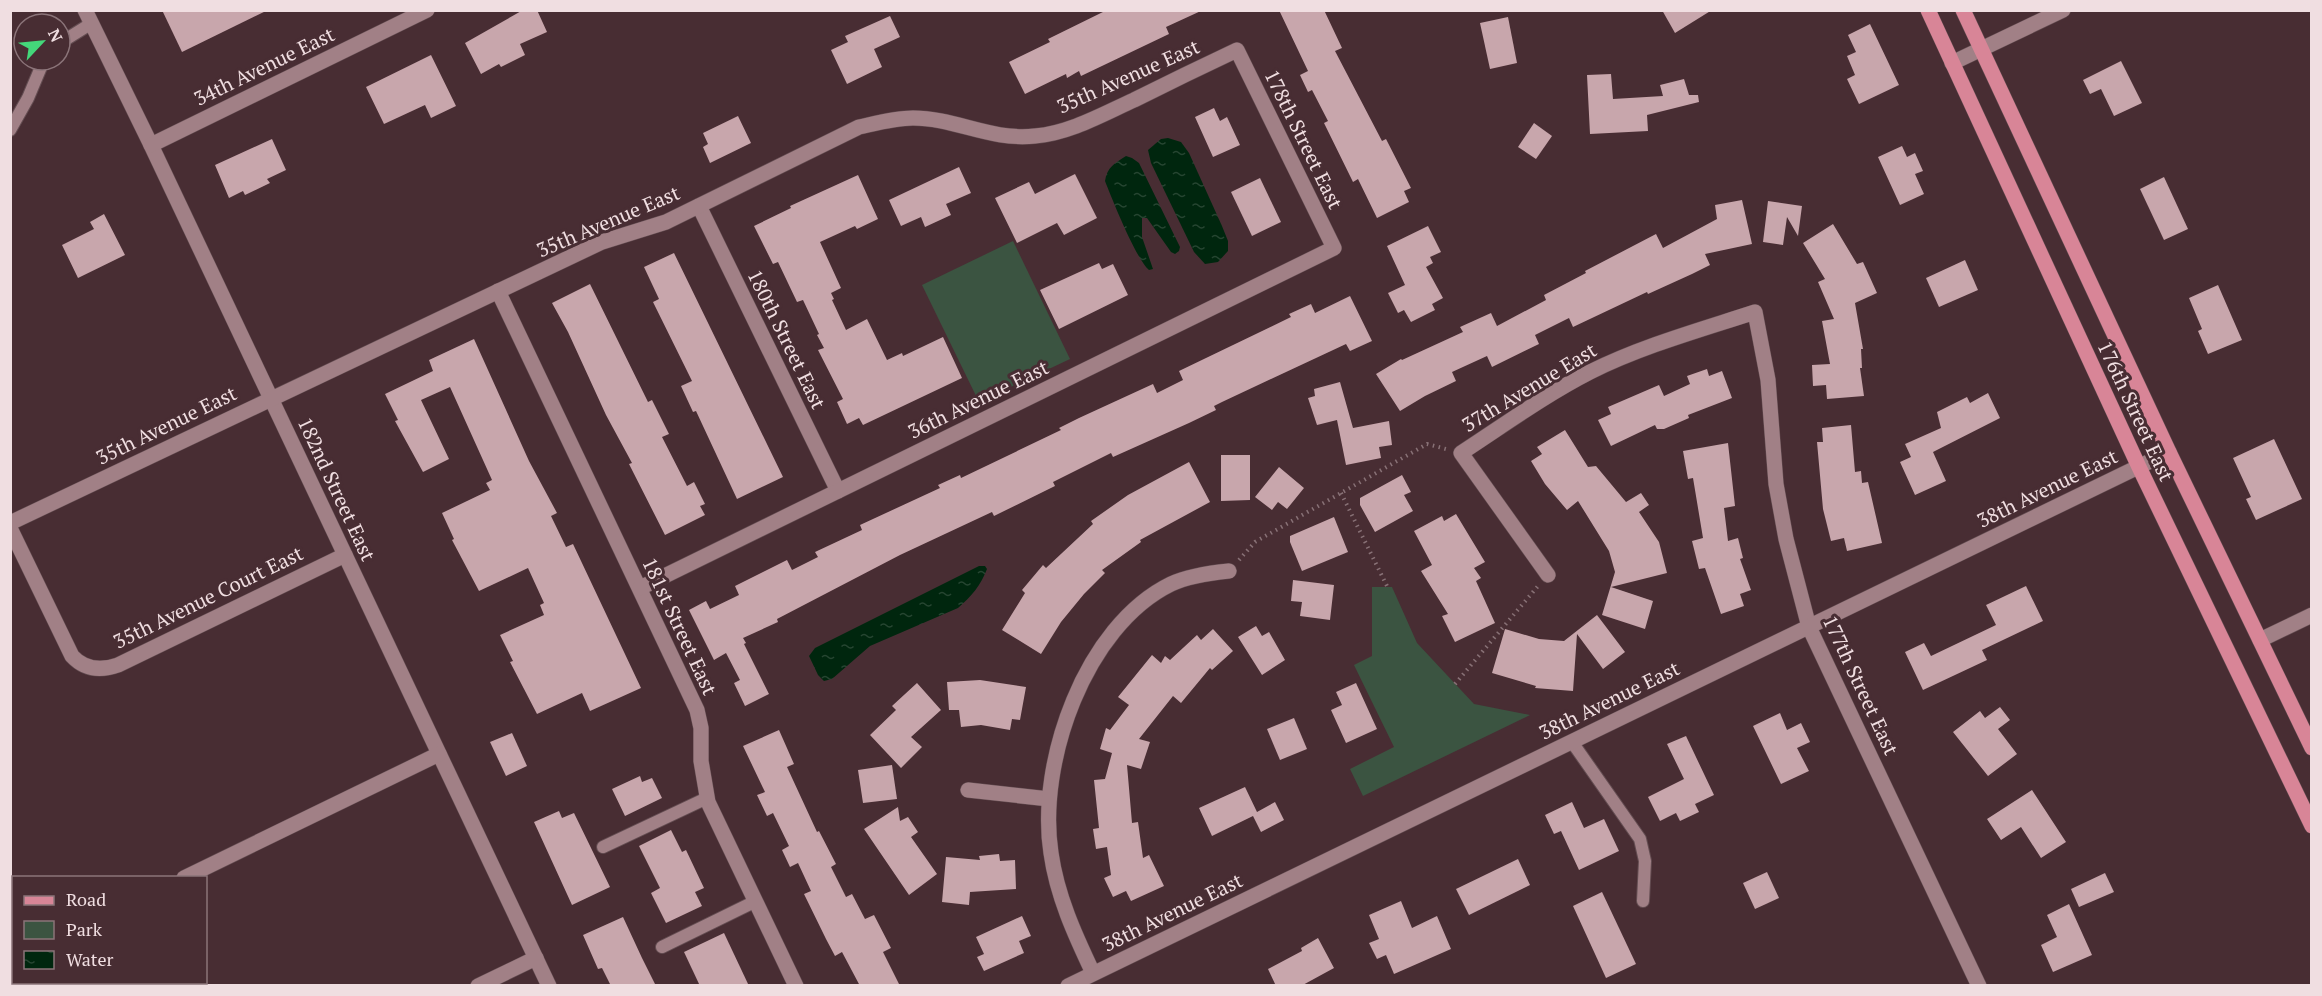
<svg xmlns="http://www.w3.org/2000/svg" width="2322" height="996" font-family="'PT Serif',serif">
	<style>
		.park { fill: #3b5441 }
		.water { fill: url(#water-ripples) }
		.building { fill: #c8a6ac }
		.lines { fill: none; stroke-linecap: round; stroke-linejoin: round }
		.lane-casing { stroke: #644d52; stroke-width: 14 }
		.street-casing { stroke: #644d52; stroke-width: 16 }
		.secondary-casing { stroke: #644d52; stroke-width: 16 }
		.primary-casing { stroke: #644d52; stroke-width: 16 }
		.path { stroke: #887176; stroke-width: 4; stroke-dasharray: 1.5 4.5; stroke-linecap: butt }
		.lane { stroke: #a18086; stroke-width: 12 }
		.street { stroke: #a18086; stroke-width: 15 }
		.secondary { stroke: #a18086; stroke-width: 15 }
		.primary { stroke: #d88597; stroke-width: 15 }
		.labels { text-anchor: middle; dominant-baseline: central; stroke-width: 6; stroke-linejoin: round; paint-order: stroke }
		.street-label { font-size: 20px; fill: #f0dee1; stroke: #482d33 }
	</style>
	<defs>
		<pattern id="water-ripples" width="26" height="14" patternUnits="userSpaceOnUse" patternTransform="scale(1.5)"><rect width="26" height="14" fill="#00260e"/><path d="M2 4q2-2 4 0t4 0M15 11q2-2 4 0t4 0" fill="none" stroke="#264531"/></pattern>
	</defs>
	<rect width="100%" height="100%" fill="#482d33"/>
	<g class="park">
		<polygon points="1013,241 1070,359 979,402 922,285"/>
		<polygon points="1372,587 1392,587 1417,643 1474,704 1530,715 1363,796 1350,769 1394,747 1354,665 1372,656"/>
	</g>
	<g class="water">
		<polygon points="1168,138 1181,142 1189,153 1222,226 1228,241 1228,251 1218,262 1205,264 1194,252 1151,163 1148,150 1161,139"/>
		<path d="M 1126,156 L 1132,158 L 1139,163 L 1180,247 L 1179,251 L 1175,254 L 1171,252 L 1147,218 L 1142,218 L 1142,237 L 1153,269 L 1149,270 C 1136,259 1112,199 1105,181 C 1107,167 1115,163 1126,156 Z"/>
		<path d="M 979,566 L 985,566 L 987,569 C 981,585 971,597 958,608 L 870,646 L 832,679 L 824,681 L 818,675 L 809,656 L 815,648 Z"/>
	</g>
	<g class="building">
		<polygon points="162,10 268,10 182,52"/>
		<polygon points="523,10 537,10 547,32 520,44 525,55 501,67 499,64 481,74 465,43"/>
		<polygon points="1107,10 1203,10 1166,27 1169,34 1081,76 1079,71 1067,78 1066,74 1025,94 1009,62 1050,42 1048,39"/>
		<polygon points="1279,10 1324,10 1342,48 1335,51 1382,141 1386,139 1411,188 1404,191 1409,202 1377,218 1358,179 1353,182 1324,123 1328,121 1312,90 1308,92 1300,75 1308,71"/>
		<polygon points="1662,10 1712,10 1675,33"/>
		<polygon points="890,16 900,37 874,49 882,67 847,84 831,50 848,42 845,36"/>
		<polygon points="1508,17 1517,63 1490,69 1480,23"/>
		<polygon points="1870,24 1899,85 1859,104 1847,79 1855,75 1847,56 1856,52 1848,35"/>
		<polygon points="431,55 456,106 431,118 425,105 384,124 366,87"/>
		<polygon points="2121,61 2142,103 2114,116 2101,89 2090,94 2083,80"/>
		<polygon points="1611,74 1613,99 1663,96 1660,85 1684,79 1689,95 1698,95 1699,102 1647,115 1648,131 1590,134 1587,75"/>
		<polygon points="1214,108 1220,121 1227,117 1240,145 1213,157 1195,117"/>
		<polygon points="738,116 751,143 710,163 703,147 708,144 703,133"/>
		<polygon points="1534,123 1552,136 1536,159 1518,147"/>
		<polygon points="272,139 286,170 267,179 270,183 245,195 243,191 229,198 215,165"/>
		<polygon points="1902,146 1907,157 1915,153 1923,171 1915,174 1924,194 1900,205 1878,157"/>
		<polygon points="959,167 971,193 946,204 951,215 925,227 921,217 901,226 889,200"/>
		<polygon points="1075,174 1097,218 1064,235 1057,223 1017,243 995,198 1029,182 1035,194"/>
		<polygon points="858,175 878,219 857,229 855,226 820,242 841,288 831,293 834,299 832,300 846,330 867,319 887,360 902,353 903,356 943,337 962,378 863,425 859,418 847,424 837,402 843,399 818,350 824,348 817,335 819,334 803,300 797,302 778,262 773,264 754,226 791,208 790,206"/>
		<polygon points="2164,177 2188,229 2164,240 2140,189"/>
		<polygon points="1260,178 1281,222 1252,236 1231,192"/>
		<polygon points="1742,200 1752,244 1705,254 1710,265 1692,274 1648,294 1647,292 1573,327 1569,318 1535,335 1539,344 1492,367 1487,356 1452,372 1456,381 1425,396 1400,411 1376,374 1401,359 1402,360 1463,332 1460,327 1491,313 1497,326 1546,300 1544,295 1586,273 1585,271 1656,234 1663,248 1717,219 1715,205"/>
		<polygon points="1768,201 1802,206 1798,236 1787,217 1783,245 1763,242"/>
		<polygon points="104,214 125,255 78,278 62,245 94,229 90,222"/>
		<polygon points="1833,224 1857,264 1863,262 1877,293 1855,303 1863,349 1861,349 1862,368 1860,368 1864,396 1827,399 1826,385 1813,386 1812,365 1830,364 1822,321 1834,319 1818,282 1825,279 1803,243"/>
		<polygon points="1428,226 1441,252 1430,257 1433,263 1426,267 1443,298 1432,304 1435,310 1411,322 1404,310 1398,313 1388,293 1405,285 1387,246"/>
		<polygon points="674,253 783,477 737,499 696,411 693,412 681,386 692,381 653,302 659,299 644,267"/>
		<polygon points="1965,260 1978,290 1939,307 1926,278"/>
		<polygon points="1099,263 1102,269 1113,264 1128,295 1059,329 1040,290"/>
		<polygon points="590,284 648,402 652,400 669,434 662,437 685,482 687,486 694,482 705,504 700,506 705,515 665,535 629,464 632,463 606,415 568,332 552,303"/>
		<polygon points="2218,285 2242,340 2208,354 2198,331 2202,329 2189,298"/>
		<polygon points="1350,296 1372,341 1350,351 1346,344 1222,402 1214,406 1216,410 1189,423 1113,457 1111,453 1053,482 1055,486 994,516 992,512 900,555 777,619 778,622 743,638 746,643 744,644 769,694 745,706 734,683 740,680 726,653 714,660 689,610 706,601 710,609 739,595 735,586 787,560 792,570 818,557 815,552 862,530 860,525 940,488 938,485 960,475 961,478 1061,430 1059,428 1079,418 1153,384 1157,393 1183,380 1179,371 1291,317 1289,314 1311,304 1315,313"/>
		<polygon points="474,339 529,461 557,513 551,516 566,547 573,544 641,688 590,711 582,693 537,714 510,662 513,661 500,635 544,615 540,605 544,603 528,568 479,591 452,540 454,539 442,513 490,490 486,483 492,480 450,387 421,400 449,459 423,472 395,421 398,420 385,394 433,371 429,360"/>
		<polygon points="1707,369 1709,376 1722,371 1732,398 1688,415 1689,418 1664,429 1657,429 1655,425 1611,446 1598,420 1611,414 1608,407 1659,385 1664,396 1690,384 1687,376"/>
		<polygon points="1340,382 1353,428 1389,421 1392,445 1379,447 1381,458 1346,465 1337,420 1317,425 1308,398 1315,396 1314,389"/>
		<polygon points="1988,393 2000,418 1933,452 1946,481 1915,495 1900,462 1911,457 1905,444 1941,428 1937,412 1967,397 1970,403"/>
		<polygon points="1851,425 1855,472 1861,471 1862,483 1868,482 1882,543 1847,551 1844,538 1831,541 1823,509 1817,442 1823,442 1822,428"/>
		<polygon points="1565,430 1588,467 1596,466 1626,502 1641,493 1649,505 1639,512 1659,542 1667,573 1611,587 1653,601 1645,629 1602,615 1615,572 1609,551 1578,501 1567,510 1545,484 1531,461 1542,454 1537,447"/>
		<polygon points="2274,439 2302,499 2256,520 2246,499 2251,497 2233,458"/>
		<polygon points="1728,443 1735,506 1724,508 1728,541 1738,538 1743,558 1740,559 1751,590 1740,594 1744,606 1721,614 1705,568 1699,569 1692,541 1703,538 1693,478 1688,479 1683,451"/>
		<polygon points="1221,455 1250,455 1250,500 1221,501"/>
		<polygon points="1189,462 1210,502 1140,540 1141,542 1102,570 1105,573 1084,594 1061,622 1041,654 1002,630 1025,593 1022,590 1043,565 1046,568 1093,524 1091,521 1128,495"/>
		<polygon points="1279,467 1304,488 1287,509 1278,502 1272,510 1255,497"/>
		<polygon points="1402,475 1411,492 1404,495 1413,511 1375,532 1360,505 1360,498"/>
		<polygon points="1456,514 1485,562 1474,568 1481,578 1476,581 1495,623 1455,642 1442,616 1448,614 1421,571 1432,565 1414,531 1442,516 1444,521"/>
		<polygon points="1334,517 1348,552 1302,571 1290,542 1290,536"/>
		<polygon points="1293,580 1334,585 1330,620 1300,616 1302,602 1291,601"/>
		<polygon points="2026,586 2043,621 1982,650 1987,660 1923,690 1905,652 1924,643 1931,656 1996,625 1986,605"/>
		<polygon points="1597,615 1625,652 1603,669 1577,634 1573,691 1535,688 1536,686 1492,673 1505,629 1539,639 1564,641"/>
		<polygon points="1256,626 1262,636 1269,632 1285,660 1262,675 1238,637"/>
		<polygon points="1213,629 1233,651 1212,670 1210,668 1181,703 1173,696 1139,739 1150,742 1141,769 1127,765 1132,823 1138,822 1143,858 1149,855 1164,886 1131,901 1126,891 1113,897 1104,878 1111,875 1107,847 1096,849 1093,829 1099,828 1094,780 1105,779 1112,753 1100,749 1106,728 1110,730 1129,705 1118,697 1152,655 1161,663 1165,656 1170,660 1197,635 1201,640"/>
		<polygon points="980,680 1026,687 1020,720 1012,719 1010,730 981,725 961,727 959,710 949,710 947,682"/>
		<polygon points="917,683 941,710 911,737 922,747 901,768 870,735 896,710 892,706"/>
		<polygon points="1356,683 1377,729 1346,743 1331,710 1342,705 1336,692"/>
		<polygon points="2000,707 2010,720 1998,729 2017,754 1988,776 1953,732 1980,711 1985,718"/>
		<polygon points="1780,713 1787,730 1801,723 1810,742 1797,748 1809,771 1781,784 1753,726"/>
		<polygon points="1294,718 1307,749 1280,760 1267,729"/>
		<polygon points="779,730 794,764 787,767 817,832 819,831 836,864 831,867 846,897 852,894 865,919 874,915 891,948 883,952 900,986 860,986 842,952 835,956 826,939 804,894 811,891 798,863 790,867 782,850 789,846 773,813 767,816 757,795 765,792 743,746"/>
		<polygon points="512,733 527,766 506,776 490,742"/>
		<polygon points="1686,736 1714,795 1695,804 1699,812 1680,821 1676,813 1660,821 1648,797 1684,779 1667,744"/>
		<polygon points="892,765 897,799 863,803 858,770"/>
		<polygon points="640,776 642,782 652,778 662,798 625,816 612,789"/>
		<polygon points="1245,787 1257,812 1275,802 1284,820 1261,832 1253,816 1212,836 1199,808"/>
		<polygon points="2032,790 2066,842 2041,858 2021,827 2001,840 1987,819"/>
		<polygon points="1572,802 1584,828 1604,819 1619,851 1579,870 1561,831 1554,834 1545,815"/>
		<polygon points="898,807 900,821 908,817 918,832 911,837 937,874 909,895 864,829"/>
		<polygon points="559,811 562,818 574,813 610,887 572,905 534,822"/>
		<polygon points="671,830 682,852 686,850 704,888 695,892 702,906 666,923 651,893 660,888 639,846"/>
		<polygon points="999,854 1000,861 1015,860 1016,889 970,892 969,905 942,902 946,857 980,860 979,856"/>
		<polygon points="1518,859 1530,885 1469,915 1456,889"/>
		<polygon points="1767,872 1779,898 1755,909 1743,883"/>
		<polygon points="2105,873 2114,892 2079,907 2071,889"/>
		<polygon points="1602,892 1636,964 1606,978 1573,906"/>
		<polygon points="1401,901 1412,928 1437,916 1451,949 1394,974 1386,955 1377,959 1369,943 1379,939 1369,915"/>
		<polygon points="2069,904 2092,955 2053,972 2041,945 2057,937 2047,915"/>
		<polygon points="1022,916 1031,936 1019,941 1024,953 984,971 977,957 984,954 976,937"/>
		<polygon points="623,917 642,958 656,986 611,986 602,968 598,969 583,935"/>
		<polygon points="724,933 749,986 700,986 684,952"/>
		<polygon points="1318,938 1334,968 1301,986 1276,986 1268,969 1302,951 1301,948"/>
	</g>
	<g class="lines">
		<defs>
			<g id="lane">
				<polyline points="60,43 92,23"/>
				<polyline points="10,130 28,98 44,60"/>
				<polyline points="1572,742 1640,839 1645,861 1643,901"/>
				<polyline points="603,847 707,798"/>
				<polyline points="662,947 756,901"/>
			</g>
			<g id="street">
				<polyline points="85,10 151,145 549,986"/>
				<polyline points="1952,63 2063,10"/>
				<polyline points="151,145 427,10"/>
				<polyline points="699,206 838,491"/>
				<polyline points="498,291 697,710 701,728 701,761 708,802 796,986"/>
				<path d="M 10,523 L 602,242 L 666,222 L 859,127 C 877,123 895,118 913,118 C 955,118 991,141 1035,136 C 1070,133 1103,114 1134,100 C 1168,83 1203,66 1237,50 L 1334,248 L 640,588"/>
				<path d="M 10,528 L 72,656 C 85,670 101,671 118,665 L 345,555"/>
				<path d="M 1548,575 L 1461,453 C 1504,425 1545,395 1590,372 C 1642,346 1700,330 1755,312 L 1768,380 L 1776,484 L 1786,539 L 1809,627 L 1979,986"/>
				<polyline points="2260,640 2312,615"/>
				<polyline points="968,790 1049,799"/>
				<polyline points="184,878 439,754"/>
				<polyline points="10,962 14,960"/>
				<path d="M 1093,973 C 1075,935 1057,896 1051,853 C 1037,763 1085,626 1171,584 C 1188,576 1209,573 1229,571"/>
				<polyline points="478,986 536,958"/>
			</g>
			<polyline id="secondary" points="1068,986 2169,452"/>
			<g id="primary">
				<polyline points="1928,10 2139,467 2312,826"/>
				<polyline points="1963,10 2169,452 2312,748"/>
			</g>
		</defs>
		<use href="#lane" class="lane-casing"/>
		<use href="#street" class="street-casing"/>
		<use href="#secondary" class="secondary-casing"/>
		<use href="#primary" class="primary-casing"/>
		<g class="path">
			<polyline points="1341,493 1387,586"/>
			<polyline points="1239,560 1255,542 1427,444 1446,449"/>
			<polyline points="1455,684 1538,586"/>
		</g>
		<use href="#lane" class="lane"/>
		<use href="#street" class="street"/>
		<use href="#secondary" class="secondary"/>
		<use href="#primary" class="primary"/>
	</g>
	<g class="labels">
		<g class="street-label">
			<text transform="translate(264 66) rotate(-26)">34th Avenue East</text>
			<text transform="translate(1128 76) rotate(-24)">35th Avenue East</text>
			<text transform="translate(1304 139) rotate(64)">178th Street East</text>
			<text transform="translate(608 221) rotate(-23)">35th Avenue East</text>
			<text transform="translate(787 339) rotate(64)">180th Street East</text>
			<text transform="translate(1529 387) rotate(-31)">37th Avenue East</text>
			<text transform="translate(978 399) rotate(-26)">36th Avenue East</text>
			<text transform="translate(2136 411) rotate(65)">176th Street East</text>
			<text transform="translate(166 425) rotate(-26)">35th Avenue East</text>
			<text transform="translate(2047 488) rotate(-26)">38th Avenue East</text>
			<text transform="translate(337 489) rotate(65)">182nd Street East</text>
			<text transform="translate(208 597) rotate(-26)">35th Avenue Court East</text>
			<text transform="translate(680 626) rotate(65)">181st Street East</text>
			<text transform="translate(1861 685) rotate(65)">177th Street East</text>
			<text transform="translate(1609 700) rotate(-26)">38th Avenue East</text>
			<text transform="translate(1172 912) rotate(-26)">38th Avenue East</text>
		</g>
	</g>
	<rect width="2322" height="996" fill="none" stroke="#f0dee1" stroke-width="24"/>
	<rect x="12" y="876" width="195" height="108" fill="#482d33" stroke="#8b7479" stroke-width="1.5"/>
	<rect x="24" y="896" width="30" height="9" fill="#d88597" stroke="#8b7479" stroke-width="1.5"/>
	<text x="66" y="906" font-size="18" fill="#f0dee1">Road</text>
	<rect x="24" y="921" width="30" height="18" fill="#3b5441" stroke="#8b7479" stroke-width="1.5"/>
	<text x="66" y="936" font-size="18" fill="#f0dee1">Park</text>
	<rect x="24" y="951" width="30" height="18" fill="url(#water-ripples)" stroke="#8b7479" stroke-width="1.5"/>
	<text x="66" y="966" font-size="18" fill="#f0dee1">Water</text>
	<g transform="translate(42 42) rotate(64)"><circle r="28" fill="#482d33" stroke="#8b7479" stroke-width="1.5"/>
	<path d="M0-4.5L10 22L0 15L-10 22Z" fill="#44d77a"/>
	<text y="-9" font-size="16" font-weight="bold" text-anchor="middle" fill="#f0dee1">N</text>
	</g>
</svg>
